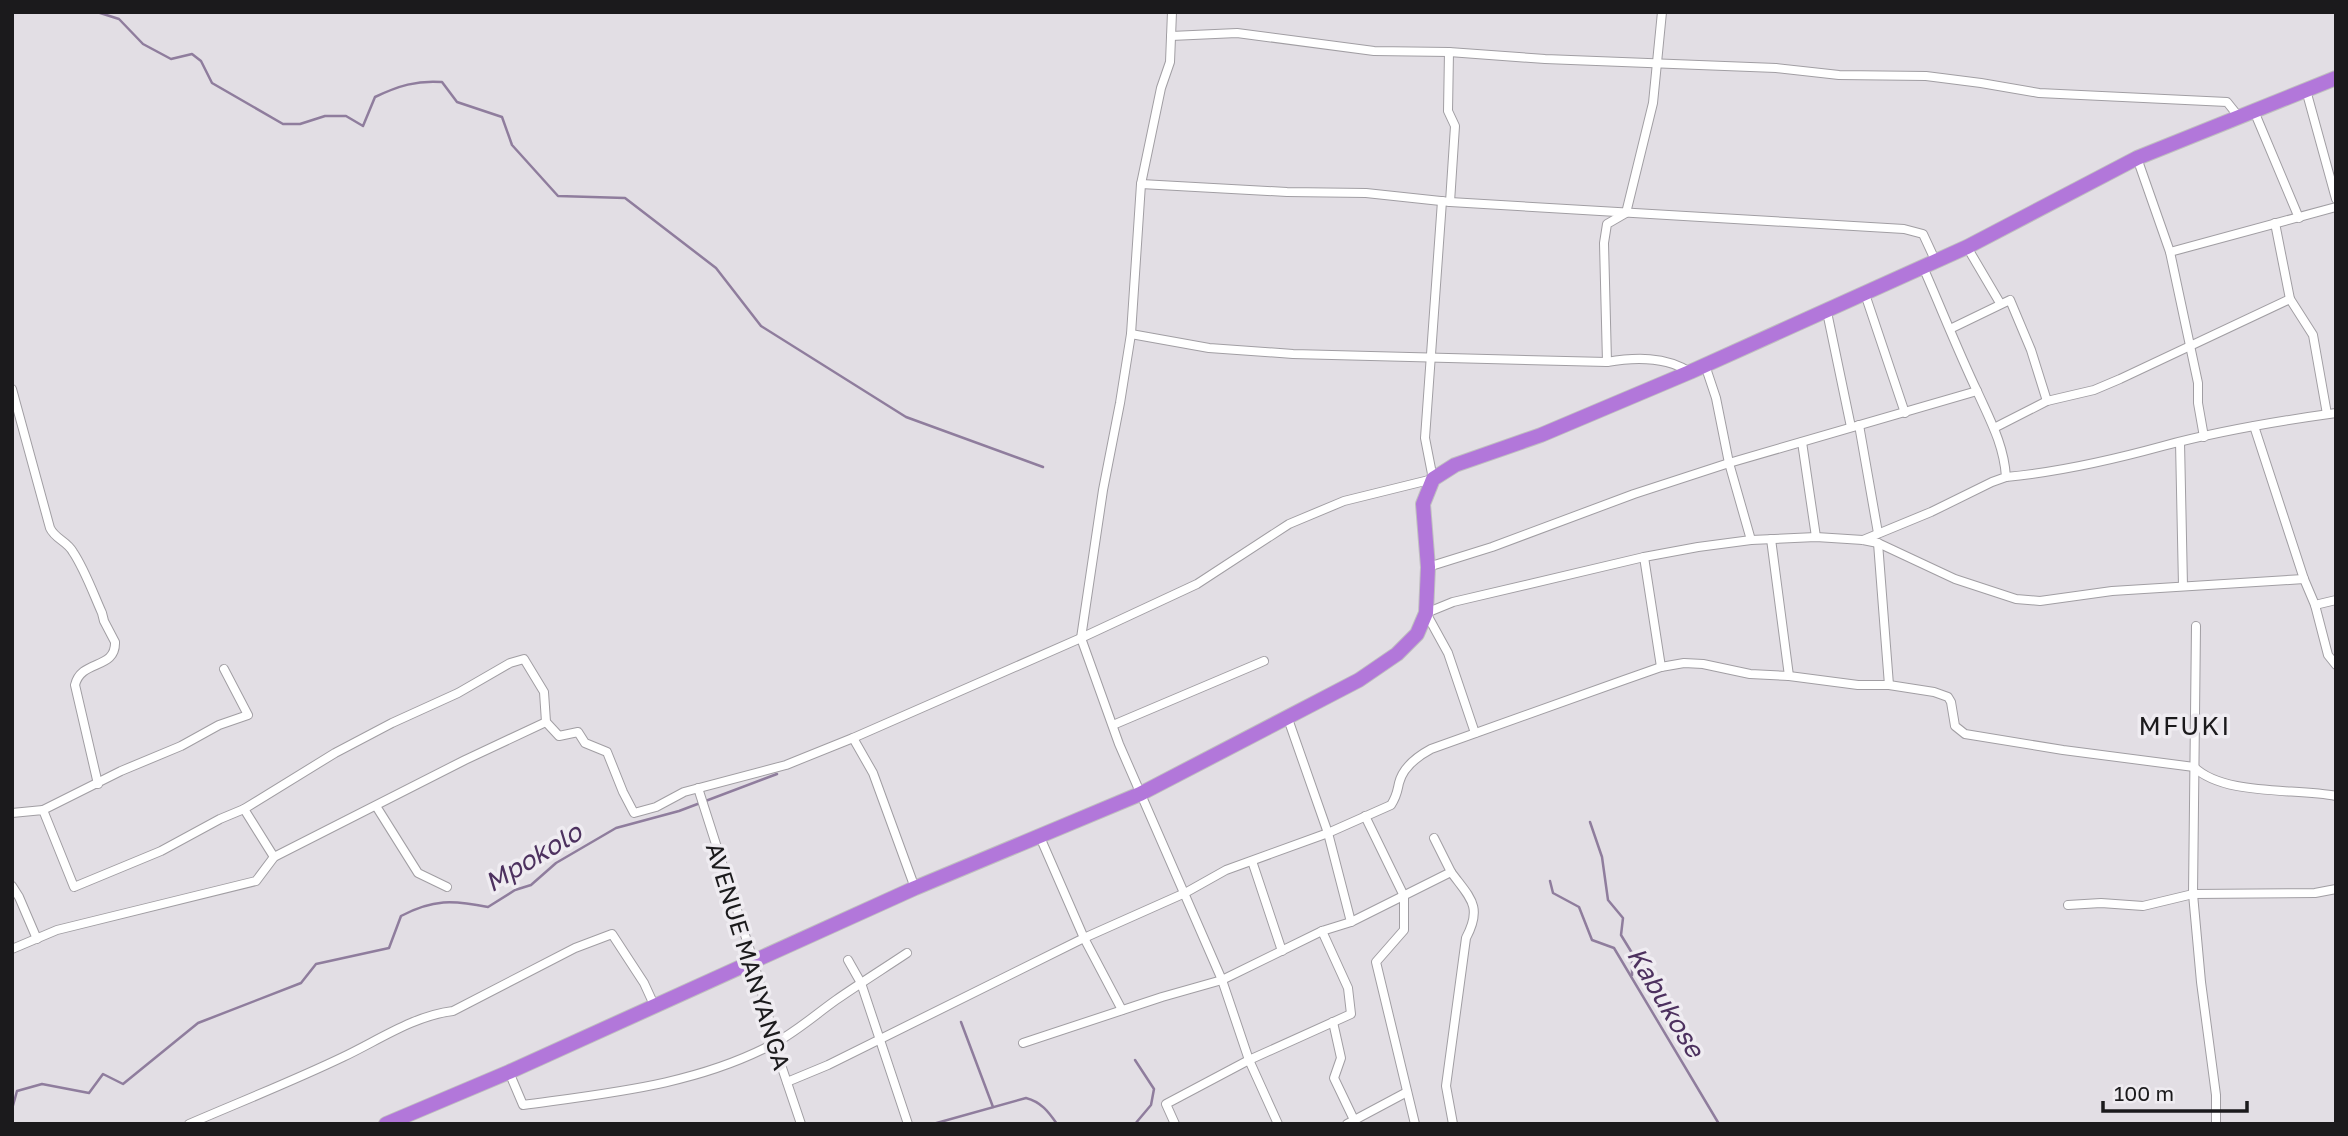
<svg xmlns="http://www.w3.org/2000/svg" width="2348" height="1136" font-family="'Golos Text',sans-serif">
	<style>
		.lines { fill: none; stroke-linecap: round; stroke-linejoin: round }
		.stream { stroke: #8f7d9d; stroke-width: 2.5 }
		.street-casing { stroke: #a19ea3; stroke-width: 10 }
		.highway-casing { stroke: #bfbfbf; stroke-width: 16 }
		.street { stroke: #fff; stroke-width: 8 }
		.highway { stroke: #b277da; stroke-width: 14 }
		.labels { text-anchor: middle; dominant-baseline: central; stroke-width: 7; stroke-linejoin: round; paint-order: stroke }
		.street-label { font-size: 24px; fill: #1b1a1c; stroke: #efecf1 }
		.neighbourhood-label { font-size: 26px; letter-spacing: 2px; fill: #1b1a1c; stroke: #efecf1 }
		.water-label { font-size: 26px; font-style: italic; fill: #4d315f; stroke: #efecf1 }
	</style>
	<rect width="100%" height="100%" fill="#e2dee4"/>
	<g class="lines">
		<g class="stream">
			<path d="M 97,12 L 119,19 L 143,44 L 171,59 L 192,54 L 201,61 L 212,83 L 283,124 L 300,124 L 325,116 L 346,116 L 363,126 L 375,97 C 398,86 417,80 442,82 L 457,102 L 502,117 L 512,145 L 558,196 L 625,198 L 716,268 L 761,326 L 906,417 L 1043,467"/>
			<polyline points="1590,822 1602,857 1608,900 1623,918 1621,935 1632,953 1632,975"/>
			<polyline points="1550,881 1553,893 1579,907 1592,940 1614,948 1719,1124"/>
			<polyline points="961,1022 993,1107"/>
			<path d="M 12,1109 L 17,1091 L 42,1084 L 89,1093 L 103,1074 L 123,1084 L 198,1023 L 301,983 L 316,964 L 389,948 L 401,916 C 433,899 453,900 488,907 L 515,890 L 531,885 L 556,863 L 616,828 L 679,811 L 777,774"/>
			<path d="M 933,1124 L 1026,1098 C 1041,1102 1048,1111 1057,1124"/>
			<polyline points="1135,1124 1151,1105 1154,1089 1135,1060"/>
		</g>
		<defs>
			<g id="street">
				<polyline points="1172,12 1170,62 1161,88 1141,184 1131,334 1120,403 1103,490 1081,638 1119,744 1222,980 1249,1060 1278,1124"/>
				<path d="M 1662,12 L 1653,103 L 1626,213 L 1607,224 L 1604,243 L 1607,362 C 1635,357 1665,356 1690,372"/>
				<polyline points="1171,36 1237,33 1374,51 1449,52 1545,59 1776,68 1839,75 1926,76 1981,83 2039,93 2227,102 2239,117"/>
				<polyline points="1449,52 1448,111 1455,126 1450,202"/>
				<polyline points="2306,90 2336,199"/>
				<polyline points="2254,111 2299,218"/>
				<polyline points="2137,158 2170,252 2198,383 2198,403 2204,437"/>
				<polyline points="1141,184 1287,192 1366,193 1450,202 1904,229 1923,234 1936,262"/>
				<polyline points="2275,223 2290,299 2313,335 2327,414"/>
				<polyline points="1967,247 2000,303"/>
				<polyline points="2170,252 2336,207"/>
				<polyline points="1865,294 1905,413"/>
				<polyline points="1827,312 1851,427"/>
				<polyline points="1950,329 2010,300 2031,350 2047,401"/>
				<polyline points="1131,334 1209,348 1293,354 1607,362"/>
				<polyline points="1705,365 1716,398 1729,463 1751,540"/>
				<path d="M 12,389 L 50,528 C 55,539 67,541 73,552 C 85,570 93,593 102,613 L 104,621 L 115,642 C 116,670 81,659 75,685 L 98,784"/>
				<polyline points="1859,425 1878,533"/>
				<polyline points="2254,426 2304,579 2315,605 2328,655 2336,665"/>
				<polyline points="1996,427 2047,401 2094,390 2120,379 2290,299"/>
				<polyline points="1802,442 1816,537"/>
				<polyline points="2180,442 2183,586"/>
				<path d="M 2006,477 C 2059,472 2112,460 2163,446 C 2219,431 2278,421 2336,413"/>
				<polyline points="1771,539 1789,676"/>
				<path d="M 1863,540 L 1931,512 L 1992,482 L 2006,477 C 2004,445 1990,420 1977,391 C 1958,351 1941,308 1923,267"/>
				<polyline points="1878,543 1889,685"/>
				<polyline points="1644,557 1661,667"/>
				<polyline points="1428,567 1492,547 1634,494 1729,463 1977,391"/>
				<polyline points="2315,605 2336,600"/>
				<polyline points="2196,626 2193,894 2201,982 2216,1095 2216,1124"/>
				<polyline points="1287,716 1328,833 1351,922"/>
				<polyline points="1113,725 1264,661"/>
				<polyline points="1475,733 1448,653 1426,613 1453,602 1644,557 1698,547 1751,540 1816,537 1863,540 1878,543 1955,579 2016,599 2040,601 2112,591 2304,579"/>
				<polyline points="853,738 873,773 915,888"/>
				<polyline points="698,788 754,963 772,1030 774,1044 801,1124"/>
				<polyline points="376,806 418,873 447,887"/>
				<polyline points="244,809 274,857 465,760 546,722"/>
				<polyline points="43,810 121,771 181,746 219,725 248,715 224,669"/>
				<polyline points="12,813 43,810 74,887 161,851 220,819 244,809 335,753 392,723 458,693 510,663 524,659 544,692 546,722 559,736 578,732 585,743 607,752 623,792 634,813 656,807 684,792 786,765 853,738 1081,638 1197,584 1289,524 1344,501 1433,479 1425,438 1442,201"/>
				<polyline points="1365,816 1404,896 1404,930 1376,962 1415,1124"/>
				<polyline points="1040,837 1084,938 1122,1010"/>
				<polyline points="1252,861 1282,951"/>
				<path d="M 1451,872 C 1470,898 1483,906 1466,938 L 1446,1086 L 1453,1124"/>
				<polyline points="12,886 19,897 37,939"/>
				<polyline points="2068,905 2101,903 2143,906 2193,894 2315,893 2336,889"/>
				<polyline points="12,949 57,930 256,881 274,857"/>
				<polyline points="848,960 861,983 908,1124"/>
				<polyline points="1333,1022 1341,1058 1334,1078 1356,1124"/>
				<polyline points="1023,1043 1162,997 1222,980 1322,931 1351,922 1451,872 1434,838"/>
				<path d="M 509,1072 L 523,1105 C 609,1093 697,1085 775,1043 C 797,1031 815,1015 836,1000 C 859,984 883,969 907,953"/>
				<path d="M 787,1082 L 828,1065 L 1084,938 L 1185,893 L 1226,870 L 1328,833 L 1391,805 C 1397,796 1397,792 1399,783 C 1403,767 1418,756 1431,749 L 1624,680 L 1661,667 L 1684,663 L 1703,664 L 1750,674 L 1789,676 L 1858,685 L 1889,685 L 1934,692 L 1948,697 L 1951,702 L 1955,726 L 1965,734 L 2063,750 L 2194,767 C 2224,796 2295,788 2336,796"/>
				<path d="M 189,1124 C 240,1102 293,1081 343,1057 C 379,1040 413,1016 453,1011 L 575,948 L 612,934 L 644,983 L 655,1007"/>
				<polyline points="1175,1124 1166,1104 1249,1060 1351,1014 1348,988 1322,931"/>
				<polyline points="1347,1124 1407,1092"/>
			</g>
			<polyline id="highway" points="386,1124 509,1072 915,888 1140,794 1359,680 1397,654 1417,634 1426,613 1428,567 1423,504 1433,479 1455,465 1541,435 1690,372 1967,247 2137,158 2336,78"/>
		</defs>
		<use href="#street" class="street-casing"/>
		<use href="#highway" class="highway-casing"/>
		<use href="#street" class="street"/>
		<use href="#highway" class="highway"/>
	</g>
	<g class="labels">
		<g class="street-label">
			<text transform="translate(749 956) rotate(73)">AVENUE MANYANGA</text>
		</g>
		<g class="neighbourhood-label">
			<text x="2185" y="725">MFUKI</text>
		</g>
		<g class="water-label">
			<text transform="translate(533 857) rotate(-31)">Mpokolo</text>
			<text transform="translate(1666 1002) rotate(59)">Kabukose</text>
		</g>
	</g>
	<rect width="2348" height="1136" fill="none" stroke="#1b1a1c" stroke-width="28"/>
	<path d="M2103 1101v10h144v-10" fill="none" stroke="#1b1a1c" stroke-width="3.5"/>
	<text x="2114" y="1101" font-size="21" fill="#1b1a1c" stroke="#efecf1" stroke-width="5" paint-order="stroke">100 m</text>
</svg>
